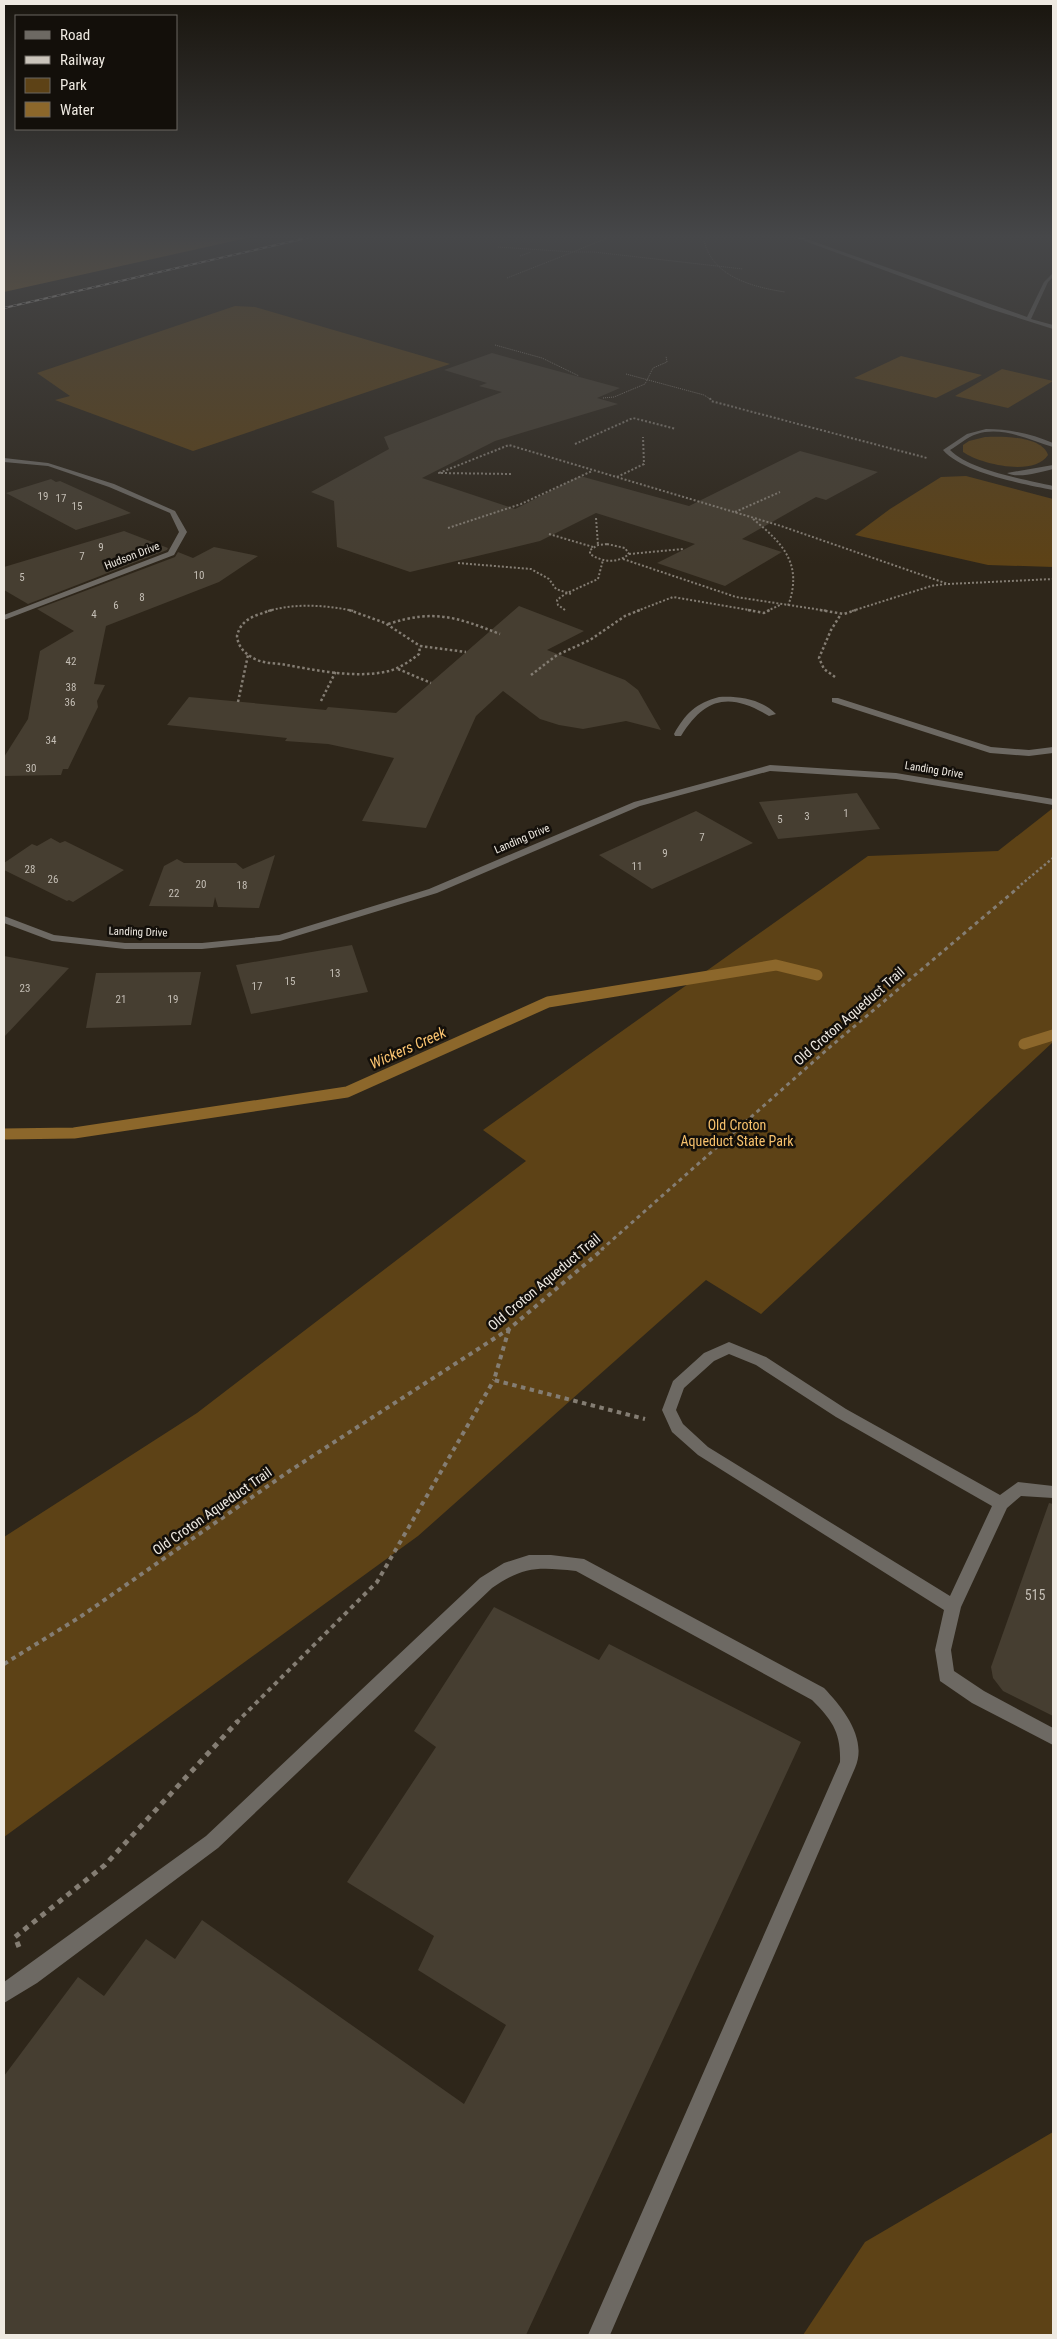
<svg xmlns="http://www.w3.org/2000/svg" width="1057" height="2339" font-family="'Roboto Condensed',sans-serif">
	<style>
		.green { fill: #5d4216 }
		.water { fill: #8c672b }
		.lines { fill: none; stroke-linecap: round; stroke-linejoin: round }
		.stream { stroke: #8c672b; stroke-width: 11 }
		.building { fill: #463e31 }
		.path-far5 { stroke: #847d73; stroke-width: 1; stroke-dasharray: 1 1; stroke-linecap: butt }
		.path-far4 { stroke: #847d73; stroke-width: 2; stroke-dasharray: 2 2; stroke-linecap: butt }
		.path-far3 { stroke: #847d73; stroke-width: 2.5; stroke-dasharray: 2.5 2.5; stroke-linecap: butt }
		.path-far2 { stroke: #847d73; stroke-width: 3; stroke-dasharray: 4 4; stroke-linecap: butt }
		.path-far1 { stroke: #847d73; stroke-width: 4; stroke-dasharray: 4.5 4.5; stroke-linecap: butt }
		.path { stroke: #847d73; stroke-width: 5; stroke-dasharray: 5.5 5.5; stroke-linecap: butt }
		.lane { fill: #6d6963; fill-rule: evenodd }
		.street { fill: #6d6963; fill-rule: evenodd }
		.rail-casing { stroke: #cac4bb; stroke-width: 2 }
		.rail { stroke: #130f0a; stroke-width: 1; stroke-dasharray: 4.5; stroke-linecap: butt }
		.labels { text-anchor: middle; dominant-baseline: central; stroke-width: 5; stroke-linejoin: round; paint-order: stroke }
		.number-label { font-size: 11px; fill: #c4beb5 }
		.far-street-label { font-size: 11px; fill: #eee9e1; stroke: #130f0a }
		.street-label { font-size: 14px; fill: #eee9e1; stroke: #130f0a }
		.park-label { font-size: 14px; fill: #f7c16c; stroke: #130f0a }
		.near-number-label { font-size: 14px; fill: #c4beb5 }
		.water-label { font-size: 15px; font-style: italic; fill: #fcc571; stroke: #130f0a }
	</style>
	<rect width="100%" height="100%" fill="#2e261a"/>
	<g class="green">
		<polygon points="235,306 255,307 450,364 193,451 55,400 70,396 37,373"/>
		<polygon points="901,356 982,375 936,398 854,378"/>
		<polygon points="1002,369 1053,381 1008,408 955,396"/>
		<path d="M 985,437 C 1001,436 1042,436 1048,455 C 1034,477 980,464 963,452 L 963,445 L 969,441 Z"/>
		<polygon points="966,476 1053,499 1053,567 988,565 855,535 890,509 941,477"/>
		<polygon points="1053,808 1053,1042 761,1314 706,1280 418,1536 4,1837 4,1537 197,1413 526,1161 483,1130 868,856 998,851"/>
		<polygon points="1053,2132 1053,2335 803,2335 865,2242"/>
	</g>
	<polygon class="water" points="4,236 256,236 4,292"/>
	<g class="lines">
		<g class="stream">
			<polyline points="1024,1044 1053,1035"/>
			<polyline points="4,1134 74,1133 347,1092 548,1002 776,965 817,975"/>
		</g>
	</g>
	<g class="building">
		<polygon points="492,353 620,388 597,398 618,404 495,441 422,478 515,509 580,476 689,506 800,451 878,472 826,500 816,497 742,539 782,552 725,586 657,563 695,544 596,513 540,541 410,572 337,547 334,501 311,492 389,449 384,437 502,392 479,386 487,383 444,370"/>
		<polygon points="51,479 56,482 60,481 131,513 76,530 6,493"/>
		<polygon points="124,531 168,548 167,550 28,604 4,590 4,567"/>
		<polygon points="214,547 258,556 219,582 106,626 94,684 105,685 97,701 98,707 68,769 63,769 61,775 4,776 4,757 28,719 40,651 74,631 37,609 175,557 178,552 193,558"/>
		<polygon points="519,606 584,631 547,650 625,680 638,690 661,730 626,721 583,729 559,725 540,719 503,691 476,716 426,828 362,821 394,758 328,744 285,741 287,738 167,725 189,697 326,710 328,707 396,713"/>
		<polygon points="857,793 880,829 778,839 759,802"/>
		<polygon points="696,811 753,843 652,889 599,855"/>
		<polygon points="51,838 60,843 65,841 124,870 73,902 69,900 67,901 4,870 4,863 32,844 37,846"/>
		<polygon points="275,855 259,908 218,907 215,897 213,907 149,906 164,866 177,859 184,863 236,863 243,869"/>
		<polygon points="352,945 368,992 251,1014 236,965"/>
		<polygon points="4,956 69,968 4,1037"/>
		<polygon points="201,972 191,1025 86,1028 96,973"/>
		<polygon points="1049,1503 1053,1504 1053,1716 1003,1691 993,1678 991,1667"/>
		<polygon points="494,1607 599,1660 609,1644 801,1742 526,2335 4,2335 4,2076 78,1977 104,1996 146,1939 175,1959 202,1920 464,2104 506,2025 418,1970 434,1936 347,1882 436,1747 414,1731"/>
	</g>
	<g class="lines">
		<g class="path-far5">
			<path d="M 712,236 L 704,240 C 712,277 753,287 785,292"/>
			<polyline points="498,247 573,252 612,236"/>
			<polyline points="520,256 531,252"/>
			<polyline points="507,278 573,252 594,252 743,269"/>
			<polyline points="495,345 542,358 579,376"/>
			<polyline points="626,374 704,395 710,399"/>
			<polyline points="603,398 614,397 645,384 653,368 667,362 666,356"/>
		</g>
		<g class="path-far4">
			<polyline points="710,398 711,401 927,458"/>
			<polyline points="575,444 633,418 676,429"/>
			<polyline points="511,474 439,473 509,445 781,526 948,584 1053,579"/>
			<polyline points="617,477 644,464 643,437"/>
			<polyline points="735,512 780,492"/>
			<polyline points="596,518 598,545"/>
			<path d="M 753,519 C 784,544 803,565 788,606"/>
			<polyline points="448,528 521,504 592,471"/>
			<polyline points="549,534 593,547"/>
			<path d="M 607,544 L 625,548 L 629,554 C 617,564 602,562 590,554 L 590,550 L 598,545 Z"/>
			<polyline points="629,554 683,549"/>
			<polyline points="623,559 736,597 828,611"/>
			<polyline points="458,563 531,569 549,579 556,589 571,594"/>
			<polyline points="565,610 558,605 557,600 565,594 598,579 603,560"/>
			<path d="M 268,611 C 296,603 326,605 354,611"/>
			<polyline points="637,611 673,597 755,611"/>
			<polyline points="767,611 780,605"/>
			<polyline points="852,611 931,586 947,584"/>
		</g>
		<g class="path-far3">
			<path d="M 272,610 C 257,615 241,618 237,636 C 238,647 245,654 255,659 C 263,663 272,663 281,664 C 315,670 355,679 389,671 C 400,668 410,661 419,654 L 420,646"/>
			<polyline points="349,610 385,623 420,646"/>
			<polyline points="748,610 764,613 770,610"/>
			<polyline points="820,610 844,614 856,610"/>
			<path d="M 388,624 C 435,609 456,617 500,634"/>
			<polyline points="420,646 466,652"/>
			<polyline points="398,669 431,683"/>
			<polyline points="531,675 557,655 590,640 625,616 640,610"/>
			<polyline points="835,677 824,669 819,658 831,630 841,614"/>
			<polyline points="321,701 336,671"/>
			<polyline points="238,702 248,655"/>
			<polyline points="1017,888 1053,858"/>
		</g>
		<polyline class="path-far2" points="601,1250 830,1047 1019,887"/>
		<g class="path-far1">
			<polyline points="509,1329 494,1380 645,1419"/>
			<polyline points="4,1664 80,1617 288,1472 509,1329 603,1249"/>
			<polyline points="236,1723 377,1582 494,1380"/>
		</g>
		<polyline class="path" points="19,1947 15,1937 105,1865 238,1721"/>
		<g class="lane">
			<path d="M 986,429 C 1009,429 1032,434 1053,443 L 1053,447 C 1030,440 1002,426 977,434 C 967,437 959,445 950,450 C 971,471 1024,479 1053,486 L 1053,490 C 1023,484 963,473 943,450 L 967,434 Z"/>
			<path d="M 1053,465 L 1053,469 C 1040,472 1018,479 1007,473 Z"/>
			<path d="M 719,697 C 739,696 761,699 776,714 L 769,716 C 730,692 705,697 681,736 L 675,736 L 674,734 C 685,714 696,703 719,697 Z"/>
			<polygon points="832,698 838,698 991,747 1029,750 1053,747 1053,753 1029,756 990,753 832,702"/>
			<path d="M 729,1342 L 766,1357 L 846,1409 L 1000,1495 L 1018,1482 L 1053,1486 L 1053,1498 L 1021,1496 L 1007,1508 L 961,1607 L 951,1650 L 954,1671 L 984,1691 L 1053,1728 L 1053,1745 L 972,1703 L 940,1681 L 935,1650 L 944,1610 L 698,1455 L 672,1432 L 662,1410 L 673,1381 L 704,1353 ZM 729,1354 L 756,1365 L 836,1417 L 992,1506 L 950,1596 L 708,1447 L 683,1424 L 676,1410 L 684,1388 L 714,1361 Z"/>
			<path d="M 529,1555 L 551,1555 L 584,1559 L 824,1688 C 843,1708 868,1739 855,1768 L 610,2335 L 588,2335 L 840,1762 C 841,1732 832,1720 812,1700 L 576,1571 C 538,1567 524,1566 492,1588 L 218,1848 L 37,1983 L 4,2003 L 4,1982 L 206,1836 L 480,1578 L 504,1563 Z"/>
		</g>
		<g class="street">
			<polygon points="791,236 798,236 1027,317 1044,282 1053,273 1053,277 1048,282 1031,319 1053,325 1053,329 987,308"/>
			<polygon points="4,458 48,463 114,484 175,511 187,532 174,555 4,620 4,615 168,552 179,532 170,513 109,487 48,466 4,462"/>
			<polygon points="770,765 896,773 1053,799 1053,805 896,779 770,771 640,806 437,893 280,941 202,949 125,949 52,941 4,923 4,916 54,935 125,943 202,943 279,935 429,889 634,802"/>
		</g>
		<defs>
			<polyline id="rail" points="4,308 315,236"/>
		</defs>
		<use href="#rail" class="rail-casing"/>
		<use href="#rail" class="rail"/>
	</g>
	<linearGradient id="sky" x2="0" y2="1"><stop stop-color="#19150e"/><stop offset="0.42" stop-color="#464749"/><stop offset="1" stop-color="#464749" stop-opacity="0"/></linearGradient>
	<rect width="1057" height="564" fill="url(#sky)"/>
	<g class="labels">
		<g class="number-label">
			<text x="43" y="496">19</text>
			<text x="61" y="498">17</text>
			<text x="77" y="506">15</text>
			<text x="101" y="547">9</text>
			<text x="82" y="556">7</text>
			<text x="199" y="575">10</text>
			<text x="22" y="577">5</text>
			<text x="142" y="597">8</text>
			<text x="116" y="605">6</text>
			<text x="94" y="614">4</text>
			<text x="71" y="661">42</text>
			<text x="71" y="687">38</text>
			<text x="70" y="702">36</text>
			<text x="51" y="740">34</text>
			<text x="31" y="768">30</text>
			<text x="846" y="813">1</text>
			<text x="807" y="816">3</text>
			<text x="780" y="819">5</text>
			<text x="702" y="837">7</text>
			<text x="665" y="853">9</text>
			<text x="637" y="866">11</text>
			<text x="30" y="869">28</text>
			<text x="53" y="879">26</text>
			<text x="201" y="884">20</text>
			<text x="242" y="885">18</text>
			<text x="174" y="893">22</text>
			<text x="335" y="973">13</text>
			<text x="290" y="981">15</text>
			<text x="257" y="986">17</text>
			<text x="25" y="988">23</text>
			<text x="121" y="999">21</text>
			<text x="173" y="999">19</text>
		</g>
		<g class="far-street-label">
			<text transform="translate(132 556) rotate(-21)">Hudson Drive</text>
			<text transform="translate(934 770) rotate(9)">Landing Drive</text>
			<text transform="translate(522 839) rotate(-23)">Landing Drive</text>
			<text transform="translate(138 932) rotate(2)">Landing Drive</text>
		</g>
		<g class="street-label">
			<text transform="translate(849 1016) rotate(-41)">Old Croton Aqueduct Trail</text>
			<text transform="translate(544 1282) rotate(-40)">Old Croton Aqueduct Trail</text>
			<text transform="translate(212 1511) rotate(-35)">Old Croton Aqueduct Trail</text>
		</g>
		<g class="park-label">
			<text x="737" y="1125">Old Croton<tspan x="737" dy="16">Aqueduct State Park</tspan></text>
		</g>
		<g class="near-number-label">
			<text x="1035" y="1595">515</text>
		</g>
		<g class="water-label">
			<text transform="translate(408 1048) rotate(-24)">Wickers Creek</text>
		</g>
	</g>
	<rect width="1057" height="2339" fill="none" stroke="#eee9e1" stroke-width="10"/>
	<rect x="15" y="15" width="162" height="115" fill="#130f0a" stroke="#6b6660"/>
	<rect x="25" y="31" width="25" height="8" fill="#6d6963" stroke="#6b6660"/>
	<text x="60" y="40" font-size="15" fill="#eee9e1">Road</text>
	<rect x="25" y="56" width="25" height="8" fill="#cac4bb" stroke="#6b6660"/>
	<text x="60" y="65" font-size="15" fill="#eee9e1">Railway</text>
	<rect x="25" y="78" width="25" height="15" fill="#5d4216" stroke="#6b6660"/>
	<text x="60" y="90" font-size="15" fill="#eee9e1">Park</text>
	<rect x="25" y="102" width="25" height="15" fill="#8c672b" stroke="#6b6660"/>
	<text x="60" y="115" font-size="15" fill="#eee9e1">Water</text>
</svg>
